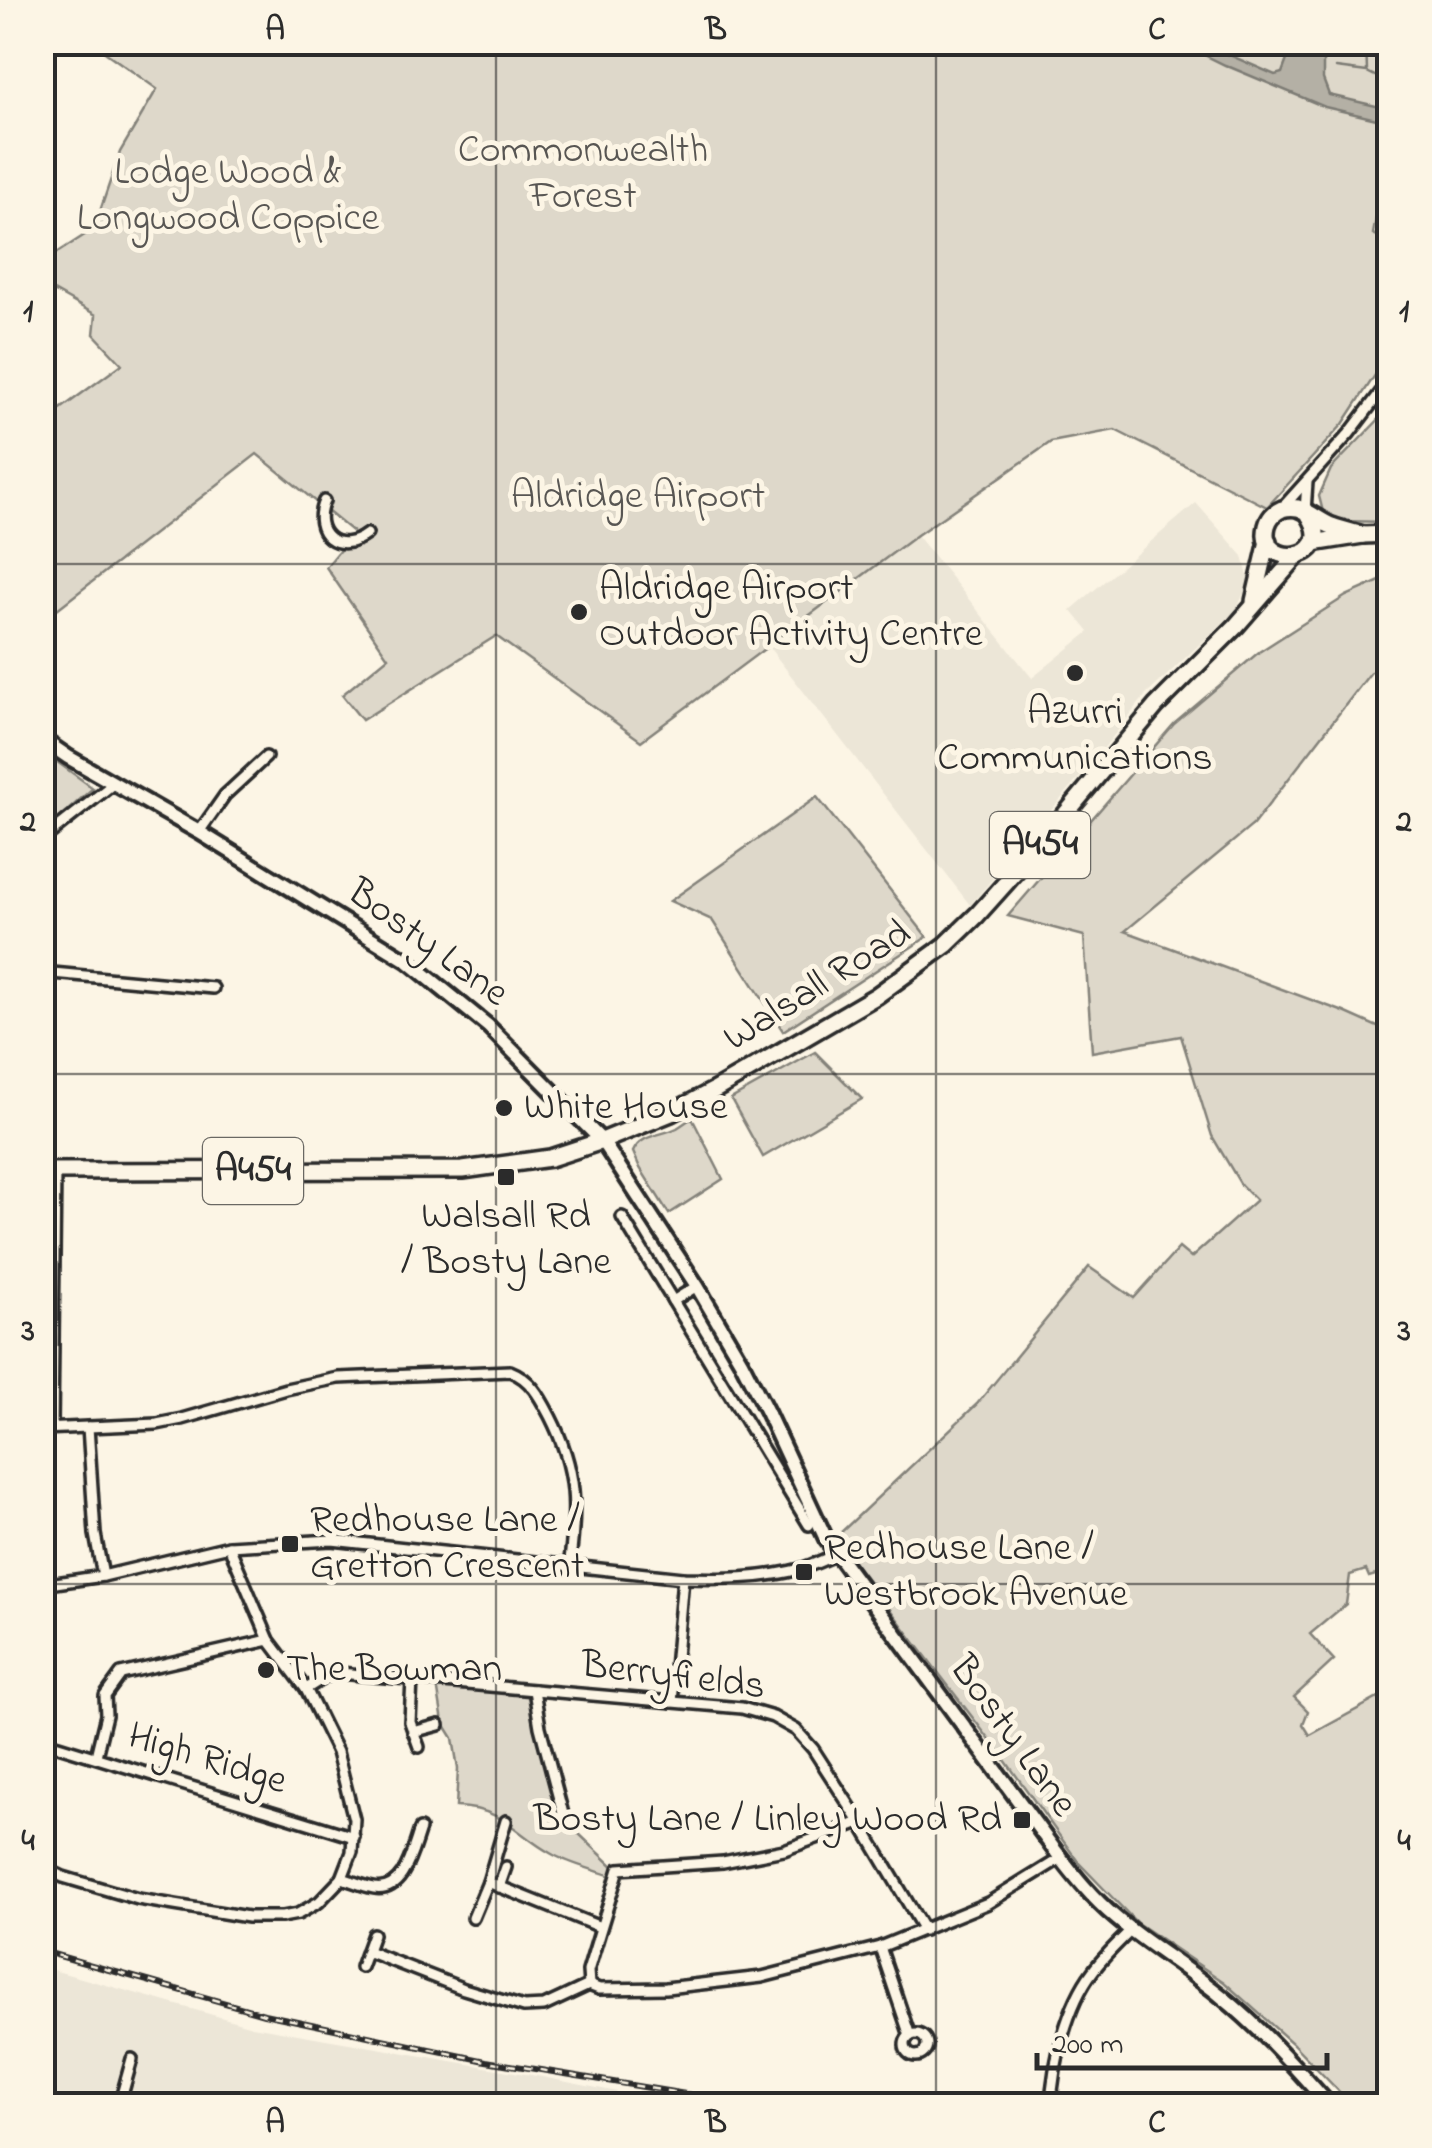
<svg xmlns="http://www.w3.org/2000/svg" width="1432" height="2148" font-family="'Indie Flower',sans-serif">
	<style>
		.built { fill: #ece6d7 }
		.green { fill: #ded8ca; stroke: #84827a; stroke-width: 2.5 }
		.water { fill: #b4b0a5; stroke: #7d7b74; stroke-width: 2.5 }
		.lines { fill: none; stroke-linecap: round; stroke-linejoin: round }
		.stream { stroke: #7d7b74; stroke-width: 2.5 }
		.street-casing { stroke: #2b2b2b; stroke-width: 16 }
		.secondary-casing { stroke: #2b2b2b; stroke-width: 20 }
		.primary-casing { stroke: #2b2b2b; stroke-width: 22 }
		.street { stroke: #fcf5e5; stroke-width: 9 }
		.secondary { stroke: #fcf5e5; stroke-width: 12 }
		.primary { stroke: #fcf5e5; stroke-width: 15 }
		.rail-casing { stroke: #2b2b2b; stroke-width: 6 }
		.rail { stroke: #fcf5e5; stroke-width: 2.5; stroke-dasharray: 8; stroke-linecap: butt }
		.grid { fill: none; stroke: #2b2b2b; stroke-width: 2.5; stroke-opacity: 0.55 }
		.poi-dot { fill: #2b2b2b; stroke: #fcf5e5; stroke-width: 4 }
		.labels { text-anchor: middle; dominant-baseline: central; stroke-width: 10; stroke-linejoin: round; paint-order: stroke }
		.shield { fill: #fcf5e5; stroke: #6a6863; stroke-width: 2.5 }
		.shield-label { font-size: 38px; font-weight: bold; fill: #2b2b2b }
		.park-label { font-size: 40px; fill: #585653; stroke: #fcf5e5 }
		.poi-label { font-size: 40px; fill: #2b2b2b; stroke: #fcf5e5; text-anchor: start }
		.street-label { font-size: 40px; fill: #2b2b2b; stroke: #fcf5e5 }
		.neatline { fill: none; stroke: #2b2b2b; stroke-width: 4 }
		.grid-label { font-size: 32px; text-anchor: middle; font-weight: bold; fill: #2b2b2b }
	</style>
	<rect width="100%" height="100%" fill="#fcf5e5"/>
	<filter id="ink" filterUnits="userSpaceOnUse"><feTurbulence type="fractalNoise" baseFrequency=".01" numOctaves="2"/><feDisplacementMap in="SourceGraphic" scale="20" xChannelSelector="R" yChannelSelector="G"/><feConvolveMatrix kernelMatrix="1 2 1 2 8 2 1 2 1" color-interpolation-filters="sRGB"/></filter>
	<g filter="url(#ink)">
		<g class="built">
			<polygon points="1196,503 1243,556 1249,581 1237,609 1145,696 1096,758 970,905 768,646 917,535 1032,678 1089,632 1071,610"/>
			<polygon points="42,1967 252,2026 542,2077 682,2105 43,2105"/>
		</g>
		<g class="green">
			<polygon points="97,43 1389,43 1389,188 1382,186 1373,234 1389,241 1389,274 1384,291 1389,296 1389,354 1343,424 1267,507 1115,430 1051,442 917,535 641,741 496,636 362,720 342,695 388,657 326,567 354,533 257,454 43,620 43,422 122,364 94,334 96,315 43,285 43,262 94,229 120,152 157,89 95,45"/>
			<polygon points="1388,410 1389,410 1389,522 1341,521 1324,516 1319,496 1331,469"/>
			<polygon points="1389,577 1389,662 1371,672 1253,825 1125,931 1344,1012 1389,1032 1389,1571 1369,1577 1366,1570 1350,1575 1346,1604 1310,1634 1334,1660 1294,1697 1308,1711 1303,1724 1310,1735 1378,1698 1389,1714 1389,2105 1353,2106 1292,2043 1224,1982 1137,1923 1079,1863 1005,1760 853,1561 837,1536 977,1404 1089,1267 1134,1298 1179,1248 1191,1258 1256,1200 1241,1185 1212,1136 1181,1036 1092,1052 1084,936 1008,916 1174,724 1259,652 1346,596"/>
			<polygon points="42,751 93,788 48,828 43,823"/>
			<polygon points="817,797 927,937 783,1031 712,920 670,901"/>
			<polygon points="815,1052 862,1099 763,1157 731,1099"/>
			<path d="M 692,1118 L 723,1179 L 669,1214 L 640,1168 L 633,1152 C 641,1134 661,1136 677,1128 C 682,1125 687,1121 692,1118 Z"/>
			<path d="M 437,1685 L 529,1693 L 535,1728 L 557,1813 L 616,1869 L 611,1876 C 592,1869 570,1864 552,1854 C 515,1834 504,1808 456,1807 L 458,1769 L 453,1738 L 443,1722 Z"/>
		</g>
		<polygon class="water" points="1180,43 1202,43 1275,75 1282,73 1291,49 1299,47 1300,43 1323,43 1323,79 1329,95 1389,109 1389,122 1325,107 1225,65"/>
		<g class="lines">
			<g class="stream">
				<polyline points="1366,42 1367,71"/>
				<polyline points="1336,68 1367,72 1381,79 1390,77"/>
			</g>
			<defs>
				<g id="street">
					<path d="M 324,501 C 310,533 338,556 367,534"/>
					<polyline points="1282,508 1349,434 1390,380"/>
					<polyline points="1305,512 1307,482"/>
					<polyline points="199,832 225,795 266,757"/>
					<polyline points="42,840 113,784"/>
					<polyline points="42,972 213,988"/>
					<polyline points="622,1217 809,1525"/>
					<polyline points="673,1301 697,1286"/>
					<polyline points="88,1427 95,1534 103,1576"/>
					<polyline points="52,1428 55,1171"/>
					<path d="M 42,1429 L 157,1424 L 182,1419 L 286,1389 L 338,1378 L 510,1371 C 531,1379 540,1397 550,1416 C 578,1471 577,1508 569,1568"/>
					<path d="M 42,1585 L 103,1576 L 229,1546 L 332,1540 L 683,1578 C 722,1579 762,1579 800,1569 C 813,1565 825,1559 837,1554"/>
					<polyline points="412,1679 410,1722 419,1747"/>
					<polyline points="306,1689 325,1677 339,1673 742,1708 773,1717 796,1730 813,1749 860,1822 924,1930"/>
					<polyline points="534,1690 540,1727 563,1814"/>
					<polyline points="672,1702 683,1578"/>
					<polyline points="413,1732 439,1725"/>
					<polyline points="42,1741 354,1837"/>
					<polyline points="96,1756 106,1715 105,1696 121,1674 269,1640"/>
					<polyline points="506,1821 488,1882 600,1927"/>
					<polyline points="42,1867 63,1877 138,1899 248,1917 282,1917 298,1914 319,1902 342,1878 352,1852 354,1819 337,1752 306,1689 269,1640 229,1546"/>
					<path d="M 342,1878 C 352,1881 363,1886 374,1888 C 404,1893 412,1851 420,1829"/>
					<polyline points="499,1887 506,1867"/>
					<polyline points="473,1918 488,1882"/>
					<polyline points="880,1947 910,2036"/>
					<polyline points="367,1951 464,1989 524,2007 544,2006 589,1985"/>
					<polyline points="361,1967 373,1934"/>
					<polyline points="589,1985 599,1989 666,1988 762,1977 880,1947 988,1903 1061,1858"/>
					<polyline points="589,1985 588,1971 619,1869 723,1862 784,1850 860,1822"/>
					<circle cx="916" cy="2045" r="11"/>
					<polyline points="119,2106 132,2059"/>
					<path d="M 1051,2106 C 1053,2063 1067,2005 1093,1971 C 1104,1956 1118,1943 1131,1930"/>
				</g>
				<path id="secondary" d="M 42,739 L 68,757 L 199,832 L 408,961 L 488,1026 L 602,1141 L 697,1286 L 741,1361 L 767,1412 L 826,1539 L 1054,1849 C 1073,1874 1092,1898 1116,1918 C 1149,1946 1187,1968 1221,1996 C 1262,2029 1295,2067 1330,2106"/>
				<g id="primary">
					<path d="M 1309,515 C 1340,562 1256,571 1267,526 C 1269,518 1275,512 1282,509 C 1288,507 1292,507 1298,508 C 1310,512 1321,522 1332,526 C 1342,530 1353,532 1363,535"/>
					<polyline points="1313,543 1363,535 1390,534"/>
					<polyline points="1254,601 1268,541"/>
					<polyline points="42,1171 463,1170 550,1158 602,1141 671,1113 713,1091 876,996 946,945 977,915 1037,848 1156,706 1236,626 1297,556"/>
				</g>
			</defs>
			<use href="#street" class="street-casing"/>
			<use href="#secondary" class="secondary-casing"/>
			<use href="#primary" class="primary-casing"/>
			<use href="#street" class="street"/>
			<use href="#secondary" class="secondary"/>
			<use href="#primary" class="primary"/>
			<defs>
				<polyline id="rail" points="42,1951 264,2014 486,2061 758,2106"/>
			</defs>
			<use href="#rail" class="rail-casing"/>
			<use href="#rail" class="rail"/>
		</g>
	</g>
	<path class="grid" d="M 496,42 L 496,2106M 936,42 L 936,2106M 42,564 L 1390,564M 42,1074 L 1390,1074M 42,1584 L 1390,1584"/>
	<g class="poi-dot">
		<circle cx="579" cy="612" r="10"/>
		<circle cx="1075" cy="673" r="10"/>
		<circle cx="504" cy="1108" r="10"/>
		<rect x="496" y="1167" width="20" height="20" rx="5"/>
		<rect x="280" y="1534" width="20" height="20" rx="5"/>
		<rect x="794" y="1562" width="20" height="20" rx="5"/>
		<circle cx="266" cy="1670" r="10"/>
		<rect x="1012" y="1810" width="20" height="20" rx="5"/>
	</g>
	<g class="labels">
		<g class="shield">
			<rect x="990" y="812" width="100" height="66" rx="8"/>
			<rect x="203" y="1138" width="100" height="66" rx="8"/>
		</g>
		<g class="shield-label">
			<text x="1040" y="845">A454</text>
			<text x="253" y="1171">A454</text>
		</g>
		<g class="park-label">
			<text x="583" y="151">Commonwealth<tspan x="583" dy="46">Forest</tspan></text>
			<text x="228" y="173">Lodge Wood &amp;<tspan x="228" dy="46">Longwood Coppice</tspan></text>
			<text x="638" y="497">Aldridge Airport</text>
		</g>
		<g class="poi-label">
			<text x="599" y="589">Aldridge Airport<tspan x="599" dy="46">Outdoor Activity Centre</tspan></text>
			<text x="1075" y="713" text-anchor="middle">Azurri<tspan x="1075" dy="46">Communications</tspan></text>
			<text x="524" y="1108">White House</text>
			<text x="506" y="1217" text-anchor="middle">Walsall Rd<tspan x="506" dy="46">/ Bosty Lane</tspan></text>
			<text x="310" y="1521">Redhouse Lane /<tspan x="310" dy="46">Gretton Crescent</tspan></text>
			<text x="824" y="1549">Redhouse Lane /<tspan x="824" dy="46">Westbrook Avenue</tspan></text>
			<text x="286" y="1670">The Bowman</text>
			<text x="1002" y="1820" text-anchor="end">Bosty Lane / Linley Wood Rd</text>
		</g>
		<g class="street-label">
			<text transform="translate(427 944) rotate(36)">Bosty Lane</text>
			<text transform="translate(818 987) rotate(-32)">Walsall Road</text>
			<text transform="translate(673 1677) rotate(7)">Berryfields</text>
			<text transform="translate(1012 1737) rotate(54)">Bosty Lane</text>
			<text transform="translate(207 1760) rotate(17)">High Ridge</text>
		</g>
	</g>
	<rect width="1432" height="2148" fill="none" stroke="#fcf5e5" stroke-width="110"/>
	<path d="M1037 2053v15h290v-15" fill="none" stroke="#2b2b2b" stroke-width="5"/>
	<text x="1052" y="2053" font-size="30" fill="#2b2b2b" stroke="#fcf5e5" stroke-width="8" paint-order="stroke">200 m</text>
	<rect x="55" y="55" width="1322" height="2038" class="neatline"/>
	<g class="grid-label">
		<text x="275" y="39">A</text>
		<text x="716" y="39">B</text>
		<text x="1157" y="39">C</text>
		<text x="28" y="321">1</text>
		<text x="1404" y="321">1</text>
		<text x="28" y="831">2</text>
		<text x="1404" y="831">2</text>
		<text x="28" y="1340">3</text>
		<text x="1404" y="1340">3</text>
		<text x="28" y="1850">4</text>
		<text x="1404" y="1850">4</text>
		<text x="275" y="2132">A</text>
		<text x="716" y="2132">B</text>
		<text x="1157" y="2132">C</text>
	</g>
</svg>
